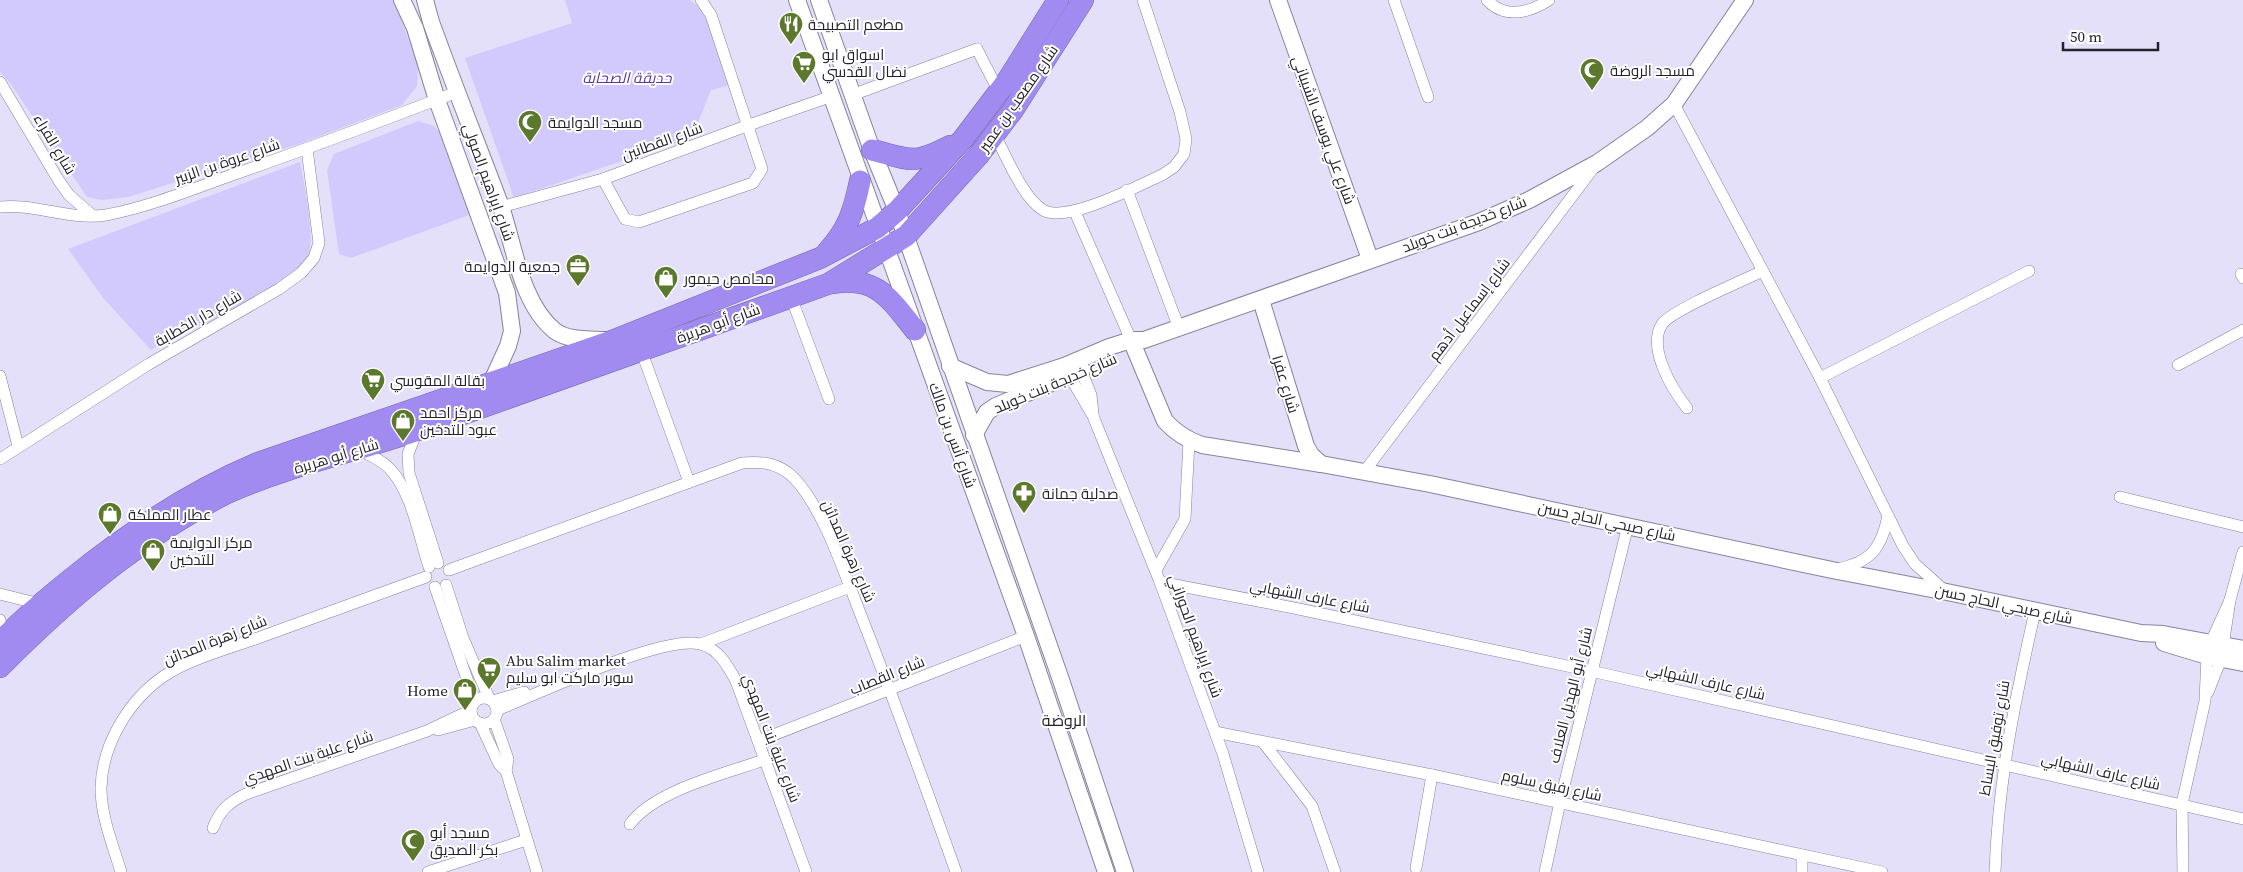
<svg xmlns="http://www.w3.org/2000/svg" width="2243" height="872" font-family="'Source Serif 4',Cairo,serif">
	<style>
		.green { fill: #d2cafd }
		.lines { fill: none; stroke-linecap: round; stroke-linejoin: round }
		.street-casing { stroke: #87839a; stroke-width: 12 }
		.secondary-casing { stroke: #87839a; stroke-width: 18 }
		.highway-casing { stroke: #7566ac; stroke-width: 22 }
		.street { stroke: #fff; stroke-width: 11 }
		.secondary { stroke: #fff; stroke-width: 16 }
		.highway { stroke: #a18bf1; stroke-width: 21 }
		.labels { text-anchor: middle; dominant-baseline: central; stroke-width: 4; stroke-linejoin: round; paint-order: stroke }
		.poi-label { font-size: 15px; fill: #23222b; stroke: #fff; text-anchor: start }
		.park-label { font-size: 15px; font-style: italic; fill: #56379f; stroke: #fff }
		.street-label { font-size: 15px; fill: #23222b; stroke: #fff }
		.neighbourhood-label { font-size: 16px; fill: #23222b; stroke: #fff }
	</style>
	<rect width="100%" height="100%" fill="#e4e0fa"/>
	<g class="green">
		<polygon points="0,0 394,0 418,65 417,86 402,105 299,144 128,197 102,200 87,197 10,83 0,72"/>
		<polygon points="565,0 690,0 704,11 730,85 711,90 691,140 645,153 514,198 465,58 572,23"/>
		<polygon points="418,121 434,126 444,138 472,214 351,258 339,254 327,170 334,154"/>
		<path d="M 300,162 C 304,184 315,233 309,253 C 301,282 181,335 151,350 L 104,299 L 68,249 Z"/>
	</g>
	<g class="lines">
		<defs>
			<g id="street">
				<polyline points="1394,0 1428,97"/>
				<path d="M 1487,0 C 1505,19 1529,13 1549,0"/>
				<polyline points="0,82 59,181 69,195 92,215"/>
				<polyline points="852,95 977,49 999,92"/>
				<polyline points="1674,104 1820,378 1903,546 1915,564 1944,590"/>
				<path d="M 995,135 C 1006,156 1023,198 1043,210 C 1066,224 1137,186 1162,175 L 1174,167 L 1184,154 L 1186,139 L 1180,112 L 1143,0"/>
				<polyline points="603,179 625,219 639,222 753,183 762,169 711,15 701,0"/>
				<polyline points="1127,190 1179,328"/>
				<path d="M 0,207 C 34,203 71,221 106,215 C 148,207 188,191 229,176 C 305,150 381,121 457,92"/>
				<polyline points="501,207 603,179 749,125 832,96"/>
				<polyline points="1075,212 1131,340"/>
				<polyline points="2241,274 2243,278"/>
				<polyline points="791,297 829,399"/>
				<polyline points="641,350 689,482"/>
				<polyline points="1079,365 1091,395 1093,414"/>
				<polyline points="2178,365 2243,330"/>
				<polyline points="1066,370 1093,416 1160,582 1223,754 1258,872"/>
				<polyline points="0,376 18,446"/>
				<polyline points="1820,378 2029,271"/>
				<path d="M 1687,408 C 1672,389 1647,348 1662,324 C 1672,310 1744,280 1763,271"/>
				<polyline points="417,431 408,454 409,473 438,563"/>
				<path d="M 360,450 C 370,455 381,460 389,468 C 412,491 419,537 429,567"/>
				<polyline points="0,459 149,364 279,289 301,273 314,258 319,243 307,149"/>
				<polyline points="1364,472 1595,166"/>
				<polyline points="2120,497 2243,527"/>
				<path d="M 1837,569 C 1871,562 1881,549 1888,516"/>
				<path d="M 449,570 L 742,463 C 762,461 779,463 794,478 C 824,510 844,572 860,613 C 894,699 925,785 956,872"/>
				<polyline points="1156,570 1185,519 1189,441"/>
				<polyline points="1160,582 1294,608 1591,671 2243,819"/>
				<polyline points="446,585 463,638 489,698"/>
				<polyline points="435,587 475,702"/>
				<polyline points="0,594 40,604"/>
				<polyline points="0,620 2,640"/>
				<polyline points="701,644 850,587"/>
				<polyline points="2208,692 2221,659 2230,600 2243,552"/>
				<circle cx="484" cy="711" r="13"/>
				<polyline points="493,701 524,692"/>
				<path d="M 497,710 C 537,694 662,635 700,644 C 718,648 728,666 736,681 L 806,872"/>
				<polyline points="494,719 508,759 506,771"/>
				<polyline points="480,723 499,764 506,771 537,872"/>
				<polyline points="438,730 475,720"/>
				<polyline points="1215,732 1432,775 1882,872"/>
				<polyline points="758,741 1026,636"/>
				<polyline points="1263,742 1312,806 1335,872"/>
				<path d="M 630,824 C 655,790 725,774 764,760"/>
				<path d="M 213,828 C 220,810 229,802 246,794 L 427,731 L 471,710"/>
				<polyline points="1416,868 1432,775"/>
				<path d="M 121,872 C 113,845 101,817 101,788 C 102,744 129,700 164,676 C 187,660 229,648 255,639 C 312,618 369,598 426,577"/>
				<polyline points="428,872 526,840"/>
				<polyline points="1545,872 1560,802 1628,525"/>
				<polyline points="1802,872 1802,855"/>
				<path d="M 1995,872 C 1998,781 2015,700 2035,611"/>
				<polyline points="2183,872 2182,804 2205,701 2207,656 2211,642 2230,600"/>
			</g>
			<g id="secondary">
				<polyline points="402,0 415,28 437,100 507,293 512,331 508,346 492,381"/>
				<path d="M 425,0 L 431,22 C 453,83 477,143 500,204 C 514,243 520,303 555,331 C 569,341 590,339 607,340"/>
				<polyline points="797,0 1026,636 1106,872"/>
				<polyline points="819,0 872,150 897,211 1061,680 1125,872"/>
				<polyline points="1278,0 1370,259"/>
				<polyline points="1261,300 1306,446 1311,455 1321,464"/>
				<path d="M 1131,340 L 1165,421 C 1176,433 1187,440 1202,445 L 1321,464 L 1430,484 L 1832,570 L 1947,592 L 2141,633 L 2163,634 L 2243,649"/>
				<polyline points="950,366 987,382 1008,384 1064,366 1109,347 1131,340 1144,340 1479,222 1529,200 1597,163 1647,128 1674,104 1745,0"/>
				<polyline points="974,435 987,412 996,406 1082,370"/>
				<polyline points="2164,643 2207,656 2243,663"/>
			</g>
			<g id="highway">
				<path d="M 872,150 C 911,160 913,165 950,146"/>
				<path d="M 827,252 C 848,230 854,210 860,181"/>
				<path d="M 834,283 C 877,276 890,299 915,330"/>
				<path d="M 0,642 C 22,619 46,599 71,579 C 129,532 189,492 258,463 L 612,341 L 820,258 L 877,228 L 897,211 L 963,139 L 1007,81 L 1058,0"/>
				<path d="M 0,667 C 59,608 119,555 191,513 C 205,505 219,496 234,490 C 293,465 357,451 418,430 L 828,284 L 906,236 L 978,156 L 1013,110 L 1083,0"/>
			</g>
		</defs>
		<use href="#street" class="street-casing"/>
		<use href="#secondary" class="secondary-casing"/>
		<use href="#highway" class="highway-casing"/>
		<use href="#street" class="street"/>
		<use href="#secondary" class="secondary"/>
		<use href="#highway" class="highway"/>
	</g>
	<defs>
		<symbol id="restaurant-pin" viewBox="-11 -11 22 30"><path d="M0 17L-7.5 6A9.5 9.5 0 1 1 7.5 6Z" fill="#5b782c" stroke="#fff"/><path d="M-5-6h1v4h1v-4h1v4h1v-4h1v5L-1.5 .5V6h-2V.5L-5-1ZM5-6V6H3V1.5H1.5Q1.5-4 5-6Z" fill="#fff"/></symbol>
		<symbol id="supermarket-pin" viewBox="-11 -11 22 30"><path d="M0 17L-7.5 6A9.5 9.5 0 1 1 7.5 6Z" fill="#5b782c" stroke="#fff"/><path d="M-6-5.5h2.5l.6 2H6L4.5 2H-2.5L-4.4-4H-6ZM-1.5 3.2a1.3 1.3 0 1 0 .1 0ZM3 3.2a1.3 1.3 0 1 0 .1 0Z" fill="#fff"/></symbol>
		<symbol id="mosque-pin" viewBox="-11 -11 22 30"><path d="M0 17L-7.5 6A9.5 9.5 0 1 1 7.5 6Z" fill="#5b782c" stroke="#fff"/><path d="M3.5-4.9A6 6 0 1 0 3.5 4.9A5 5 0 1 1 3.5-4.9Z" fill="#fff"/></symbol>
		<symbol id="office-pin" viewBox="-11 -11 22 30"><path d="M0 17L-7.5 6A9.5 9.5 0 1 1 7.5 6Z" fill="#5b782c" stroke="#fff"/><path d="M-6-3h4V-5.5h4V-3h4V5H-6ZM-1-4.5V-3h2v-1.5ZM-6 0V1H6V0Z" fill="#fff"/></symbol>
		<symbol id="shop-pin" viewBox="-11 -11 22 30"><path d="M0 17L-7.5 6A9.5 9.5 0 1 1 7.5 6Z" fill="#5b782c" stroke="#fff"/><path d="M-5-2.5h2.3a2.7 3.5 0 0 1 5.4 0H5L5.5 6h-11ZM-1.5-2.5h3a1.5 2.3 0 0 0-3 0Z" fill="#fff"/></symbol>
		<symbol id="pharmacy-pin" viewBox="-11 -11 22 30"><path d="M0 17L-7.5 6A9.5 9.5 0 1 1 7.5 6Z" fill="#5b782c" stroke="#fff"/><path d="M-2-6h4v4h4v4h-4v4h-4v-4h-4v-4h4Z" fill="#fff"/></symbol>
	</defs>
	<g fill-rule="evenodd">
		<use href="#restaurant-pin" x="777" y="10" width="28" height="38"/>
		<use href="#supermarket-pin" x="790" y="49" width="28" height="38"/>
		<use href="#mosque-pin" x="1578" y="56" width="28" height="38"/>
		<use href="#mosque-pin" x="516" y="108" width="28" height="38"/>
		<use href="#office-pin" x="564" y="252" width="28" height="38"/>
		<use href="#shop-pin" x="652" y="264" width="28" height="38"/>
		<use href="#supermarket-pin" x="359" y="366" width="28" height="38"/>
		<use href="#shop-pin" x="389" y="407" width="28" height="38"/>
		<use href="#pharmacy-pin" x="1010" y="479" width="28" height="38"/>
		<use href="#shop-pin" x="96" y="500" width="28" height="38"/>
		<use href="#shop-pin" x="139" y="537" width="28" height="38"/>
		<use href="#supermarket-pin" x="475" y="655" width="28" height="38"/>
		<use href="#shop-pin" x="451" y="676" width="28" height="38"/>
		<use href="#mosque-pin" x="399" y="827" width="28" height="38"/>
	</g>
	<g class="labels">
		<g class="poi-label">
			<text x="808" y="24">مطعم التصبيحة</text>
			<text x="822" y="54">اسواق ابو<tspan x="822" dy="17">نضال القدسي</tspan></text>
			<text x="1610" y="70">مسجد الروضة</text>
			<text x="548" y="122">مسجد الدوايمة</text>
			<text x="560" y="266" text-anchor="end">جمعية الدوايمة</text>
			<text x="684" y="278">محامص حيمور</text>
			<text x="390" y="380">بقالة المقوسي</text>
			<text x="420" y="412">مركز احمد<tspan x="420" dy="17">عبود للتدخين</tspan></text>
			<text x="1042" y="493">صدلية جمانة</text>
			<text x="128" y="514">عطار المملكة</text>
			<text x="170" y="542">مركز الدوايمة<tspan x="170" dy="17">للتدخين</tspan></text>
			<text x="506" y="660">Abu Salim market<tspan x="506" dy="17">سوبر ماركت ابو سليم</tspan></text>
			<text x="448" y="690" text-anchor="end">Home</text>
			<text x="430" y="832">مسجد أبو<tspan x="430" dy="17">بكر الصديق</tspan></text>
		</g>
		<g class="park-label">
			<text x="627" y="77">حديقة الصحابة</text>
		</g>
		<g class="street-label">
			<text transform="translate(1018 98) rotate(-55)">شارع مصعب بن عمير</text>
			<text transform="translate(1324 130) rotate(70)">شارع علي يوسف الشيباني</text>
			<text transform="translate(662 141) rotate(-20)">شارع القطانين</text>
			<text transform="translate(55 144) rotate(59)">شارع الفراء</text>
			<text transform="translate(227 161) rotate(-19)">شارع عروة بن الزبير</text>
			<text transform="translate(489 182) rotate(70)">شارع إبراهيم الصولي</text>
			<text transform="translate(1464 224) rotate(-21)">شارع خديجة بنت خويلد</text>
			<text transform="translate(1469 309) rotate(-53)">شارع إسماعيل أدهم</text>
			<text transform="translate(198 318) rotate(-30)">شارع دار الخطابة</text>
			<text transform="translate(718 323) rotate(-20)">شارع أبو هريرة</text>
			<text transform="translate(1055 383) rotate(-23)">شارع خديجة بنت خويلد</text>
			<text transform="translate(1286 384) rotate(73)">شارع عفرا</text>
			<text transform="translate(953 435) rotate(70)">شارع أنس بن مالك</text>
			<text transform="translate(336 456) rotate(-17)">شارع أبو هريرة</text>
			<text transform="translate(1607 521) rotate(12)">شارع صبحي الحاج حسن</text>
			<text transform="translate(849 551) rotate(66)">شارع زهرة المدائن</text>
			<text transform="translate(1310 596) rotate(11)">شارع عارف الشهابي</text>
			<text transform="translate(2004 604) rotate(12)">شارع صبحي الحاج حسن</text>
			<text transform="translate(1196 636) rotate(70)">شارع إبراهيم الحوراني</text>
			<text transform="translate(215 640) rotate(-22)">شارع زهرة المدائن</text>
			<text transform="translate(887 675) rotate(-22)">شارع القصاب</text>
			<text transform="translate(1706 681) rotate(13)">شارع عارف الشهابي</text>
			<text transform="translate(1570 695) rotate(-76)">شارع أبو الهذيل العلاف</text>
			<text transform="translate(772 738) rotate(69)">شارع علية بنت المهدي</text>
			<text transform="translate(1994 738) rotate(-80)">شارع توفيق البساط</text>
			<text transform="translate(308 757) rotate(-19)">شارع علية بنت المهدي</text>
			<text transform="translate(2101 771) rotate(13)">شارع عارف الشهابي</text>
			<text transform="translate(1552 785) rotate(12)">شارع رفيق سلوم</text>
		</g>
		<g class="neighbourhood-label">
			<text x="1064" y="720">الروضة</text>
		</g>
	</g>
	<path d="M2063 42v8h95v-8" fill="none" stroke="#23222b" stroke-width="2.5"/>
	<text x="2070" y="42" font-size="15" fill="#23222b" stroke="#ffffff" stroke-width="4" paint-order="stroke">50 m</text>
</svg>
